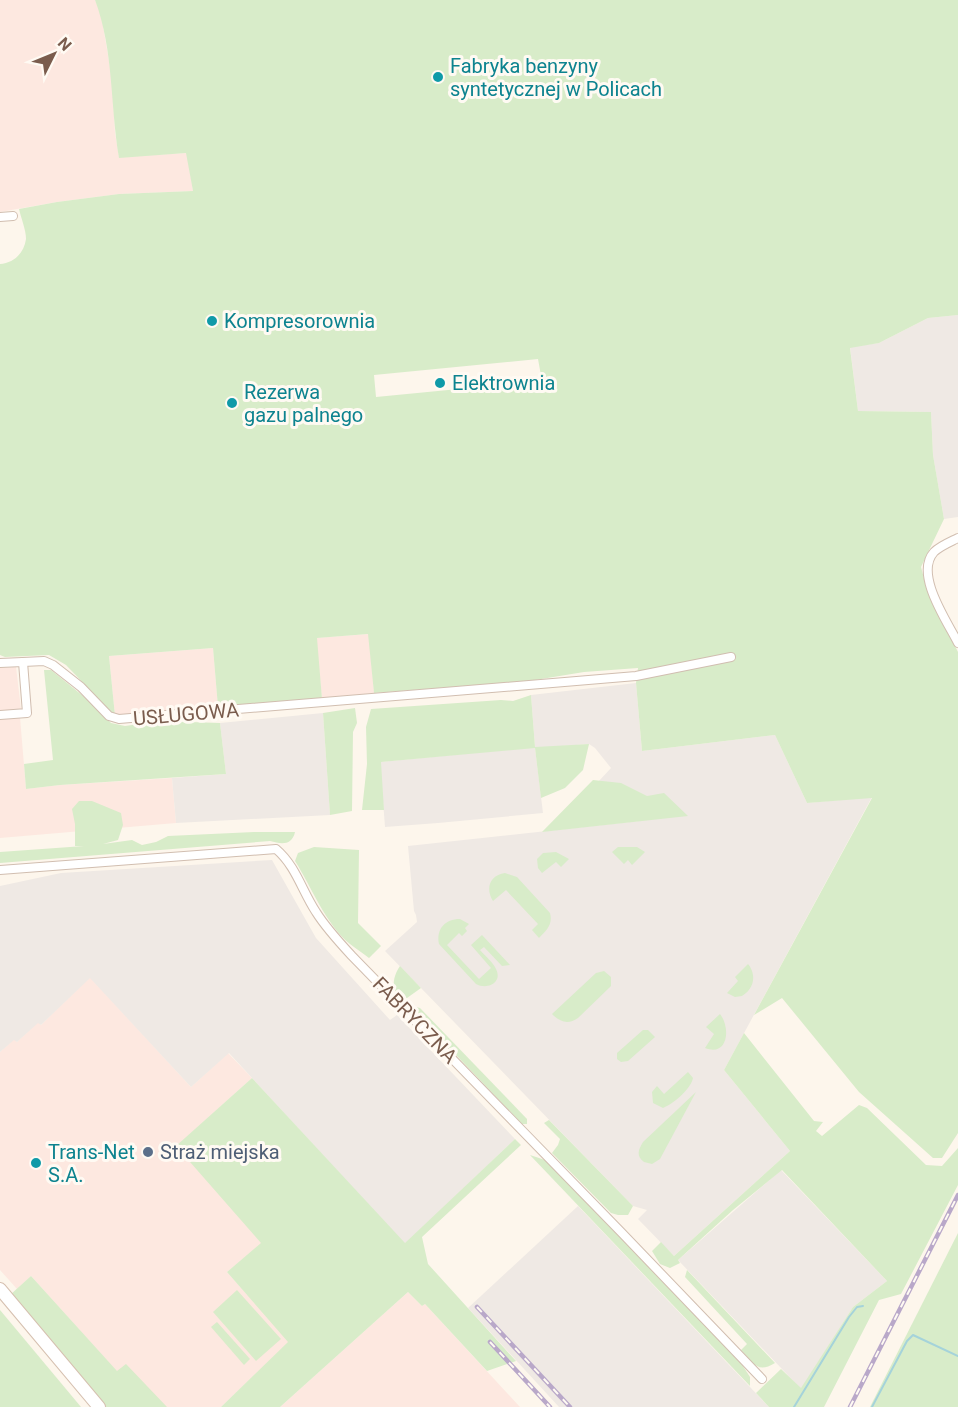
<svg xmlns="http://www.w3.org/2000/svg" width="958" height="1407" font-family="Roboto,sans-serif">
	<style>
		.commercial { fill: #fde8e0 }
		.industrial { fill: #efe9e4 }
		.green { fill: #d8ecc9; fill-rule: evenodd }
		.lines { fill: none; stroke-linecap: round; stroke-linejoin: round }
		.stream { stroke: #a5d3da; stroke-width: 2 }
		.street-casing { stroke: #d1beb0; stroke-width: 10 }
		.secondary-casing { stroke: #d6c0b0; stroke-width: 14 }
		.street { stroke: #fff; stroke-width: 8 }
		.secondary { stroke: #fff; stroke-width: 12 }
		.rail-casing { stroke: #b9a8c9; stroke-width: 4.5 }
		.rail { stroke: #fffaf3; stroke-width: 2; stroke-dasharray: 7; stroke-linecap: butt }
		.culture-dot { fill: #0f9aa8; stroke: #fffaf3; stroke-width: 2 }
		.service-dot { fill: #5c6f8a; stroke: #fffaf3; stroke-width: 2 }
		.labels { text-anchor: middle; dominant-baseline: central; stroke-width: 6; stroke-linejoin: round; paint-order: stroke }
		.culture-label { font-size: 20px; fill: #0d838f; stroke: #fffaf3; text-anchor: start }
		.street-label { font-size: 20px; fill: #7a5c4d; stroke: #fffaf3 }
		.service-label { font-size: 20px; fill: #4e5e75; stroke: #fffaf3; text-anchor: start }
	</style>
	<rect width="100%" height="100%" fill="#fdf6ec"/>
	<g class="commercial">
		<polygon points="0,0 95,0 101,14 112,79 115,133 119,157 187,153 193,191 119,194 57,202 0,212"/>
		<polygon points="369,634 374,693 322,699 316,638"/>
		<polygon points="213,648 218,707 115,716 109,656"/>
		<polygon points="16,667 21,709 0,711 0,668"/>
		<polygon points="20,717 26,789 60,785 172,778 176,823 0,838 0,719"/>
		<polygon points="90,977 191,1087 228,1053 252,1078 177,1146 262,1243 227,1272 289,1342 221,1407 149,1407 31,1276 17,1289 0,1270 0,1052 14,1039 17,1042 38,1022 41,1025"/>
		<polygon points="408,1292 422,1306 425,1304 520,1407 280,1407"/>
	</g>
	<g class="industrial">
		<polygon points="958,315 958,517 944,519 933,455 931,412 858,411 850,347 879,343 928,318"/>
		<polygon points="636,683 642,751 775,735 807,803 872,797 724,1070 790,1151 674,1256 638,1219 647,1210 633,1206 385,951 417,922 416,915 414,911 408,846 639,821 598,782 611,768 595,748 589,744 535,748 543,813 438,823 385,827 380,762 535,747 531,695"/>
		<polygon points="323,713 330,815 176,823 172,778 226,774 220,723"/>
		<polygon points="272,860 316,938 390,1020 397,1015 515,1139 405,1244 229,1053 191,1087 90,978 41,1025 38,1023 17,1042 14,1040 0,1052 0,886 61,873"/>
		<polygon points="781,1170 887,1281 853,1307 801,1389 678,1260"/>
		<polygon points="578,1206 769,1407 559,1407 468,1308"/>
	</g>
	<g class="green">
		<path d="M 95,0 L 958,0 L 958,315 L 928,318 L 879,343 L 850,348 L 858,411 L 931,412 L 933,455 L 944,519 L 921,567 L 928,593 L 958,652 L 958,1133 L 942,1158 L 933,1158 L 859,1092 L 782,998 L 754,1015 L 872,798 L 807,803 L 775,735 L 642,751 L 636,683 L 638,668 L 584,672 L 529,681 L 374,693 L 368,634 L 317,638 L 322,699 L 218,707 L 213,648 L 109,656 L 115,716 L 66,665 L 49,655 L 5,657 L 0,655 L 0,264 C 14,263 24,253 26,239 C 26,230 21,218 19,209 L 57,202 L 119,194 L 193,191 L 186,153 L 119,158 C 110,105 114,51 95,0 ZM 538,359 L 542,381 L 376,397 L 374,375 Z"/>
		<polygon points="44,670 51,670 88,700 111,723 125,726 160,721 220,723 226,774 60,785 26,789 24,764 53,760"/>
		<polygon points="531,695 535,747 589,744 583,770 565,788 541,798 535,748 381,762 384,810 362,810 367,764 366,727 371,709 501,700 513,701"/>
		<polygon points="355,708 357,723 353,732 352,811 330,815 323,713"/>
		<polygon points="593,780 621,783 647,796 664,793 688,816 542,832"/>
		<path d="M 79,801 L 92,801 L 121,813 L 123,825 L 118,840 L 103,844 L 132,840 L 142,845 L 156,842 L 168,836 L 254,832 L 295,832 C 292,846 281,844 270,841 L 0,863 L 0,852 L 84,846 L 75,846 L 75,824 L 72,809 Z"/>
		<path d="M 314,847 L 359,850 L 358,923 L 381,946 L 369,958 C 363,953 356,949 350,944 C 326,925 311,886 295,861 L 298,853 Z"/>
		<polygon points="618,847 637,847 645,852 632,865 628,860 624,864 612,852"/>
		<polygon points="556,852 569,859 561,867 556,862 542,873 538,868 537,859 543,853"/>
		<path d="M 505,873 L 517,877 L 550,913 C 553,924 547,930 539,938 L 532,930 L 538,924 L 506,890 L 493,901 C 485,888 490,875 505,873 Z"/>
		<path d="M 460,919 L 469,924 L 465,928 L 467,931 L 462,936 L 459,933 L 447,945 L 479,979 L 491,968 L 471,945 L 482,935 L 510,965 L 502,966 L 484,947 L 480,950 C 485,956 493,962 496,969 C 503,983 487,990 476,984 L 439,944 C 436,929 445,919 460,919 Z"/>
		<path d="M 748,964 C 757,975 754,989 742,996 L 735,997 L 727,993 L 738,981 L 735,977 Z"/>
		<path d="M 400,966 L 421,988 L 407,998 C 389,997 392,977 400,966 Z"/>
		<path d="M 604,971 L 611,977 L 611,986 L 578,1018 C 568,1025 560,1022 552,1014 L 596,973 Z"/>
		<polygon points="416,1007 420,1008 527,1119 527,1124 522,1124 415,1012"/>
		<path d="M 720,1014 C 731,1028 728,1057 705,1048 L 714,1034 L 706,1027 Z"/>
		<polygon points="643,1030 648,1030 655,1037 628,1061 621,1062 617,1059 617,1053"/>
		<polygon points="744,1033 814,1121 823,1122 816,1131 822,1136 859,1105 867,1108 926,1165 942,1166 958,1148 958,1185 901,1294 879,1300 824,1407 769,1407 756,1393 781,1369 801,1388 853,1307 887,1281 782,1170 733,1210 678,1260 680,1263 670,1268 660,1264 652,1251 661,1242 674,1256 790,1151 724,1070"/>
		<path d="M 688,1072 L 693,1078 C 691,1089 673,1104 663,1108 L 653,1103 L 652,1092 L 657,1086 L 664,1094 Z"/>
		<polygon points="252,1078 405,1243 515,1139 521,1145 422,1237 428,1264 516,1361 487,1371 425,1304 422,1306 408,1292 280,1407 221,1407 288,1342 227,1272 261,1243 176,1146"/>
		<path d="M 696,1092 L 660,1159 L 652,1164 L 644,1162 C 636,1156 638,1150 643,1142 Z"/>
		<polygon points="549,1120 633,1206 628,1215 618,1215 611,1213 552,1153 558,1145 560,1139 544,1123"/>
		<polygon points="530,1155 545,1160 739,1360 750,1377 750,1386"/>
		<polygon points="958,1233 958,1407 870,1407"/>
		<path d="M 687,1270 L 775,1363 C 757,1374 754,1363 741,1350 L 747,1344 L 685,1277 Z"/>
		<polygon points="31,1276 117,1371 126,1364 167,1407 105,1407 10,1295"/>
		<polygon points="237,1290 281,1339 256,1361 213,1312"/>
		<polygon points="0,1310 81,1407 0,1407"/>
		<polygon points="217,1322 250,1359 244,1365 211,1327"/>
	</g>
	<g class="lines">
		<g class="stream">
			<polyline points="794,1407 849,1317 857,1307 863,1306"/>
			<polyline points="872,1407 907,1341 913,1335 958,1356"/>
		</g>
		<defs>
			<g id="street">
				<polyline points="0,217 13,216"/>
				<path d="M 958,538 C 950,542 940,546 934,552 C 914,574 947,621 958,643"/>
				<polyline points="23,662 44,661 53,665 81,687 109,716 119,719 636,676 731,657"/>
				<polyline points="0,663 23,662 27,713 0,715"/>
				<path d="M 0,870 L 276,849 C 296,866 302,891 316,912 C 326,928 339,942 352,956 L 621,1232 L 762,1379"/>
			</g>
			<polyline id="secondary" points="0,1289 99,1407"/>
		</defs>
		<use href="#street" class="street-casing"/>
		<use href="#secondary" class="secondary-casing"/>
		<use href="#street" class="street"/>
		<use href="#secondary" class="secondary"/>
		<defs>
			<g id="rail">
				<polyline points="477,1307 570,1407"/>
				<polyline points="490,1342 550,1407"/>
				<polyline points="850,1407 958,1195"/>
			</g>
		</defs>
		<use href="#rail" class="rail-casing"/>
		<use href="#rail" class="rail"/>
	</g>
	<g class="culture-dot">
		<circle cx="438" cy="77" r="6"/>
		<circle cx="212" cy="321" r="6"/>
		<circle cx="440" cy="383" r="6"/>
		<circle cx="232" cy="403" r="6"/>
		<circle cx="36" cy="1163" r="6"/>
	</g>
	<circle class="service-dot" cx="148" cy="1152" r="6"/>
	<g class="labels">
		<g class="culture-label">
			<text x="450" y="66">Fabryka benzyny<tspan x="450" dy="23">syntetycznej w Policach</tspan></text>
			<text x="224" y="321">Kompresorownia</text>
			<text x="452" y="383">Elektrownia</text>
			<text x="244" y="392">Rezerwa<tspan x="244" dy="23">gazu palnego</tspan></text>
			<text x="48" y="1152">Trans-Net<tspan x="48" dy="23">S.A.</tspan></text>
		</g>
		<g class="street-label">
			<text transform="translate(186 714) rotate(-5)">USŁUGOWA</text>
			<text transform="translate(415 1020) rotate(46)">FABRYCZNA</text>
		</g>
		<g class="service-label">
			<text x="160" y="1152">Straż miejska</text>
		</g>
	</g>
	<g transform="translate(54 54) rotate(47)" stroke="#fffaf3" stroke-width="4.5" paint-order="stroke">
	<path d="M0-4.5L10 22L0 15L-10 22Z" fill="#7a5c4d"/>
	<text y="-9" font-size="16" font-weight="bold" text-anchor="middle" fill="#7a5c4d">N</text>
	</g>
</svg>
